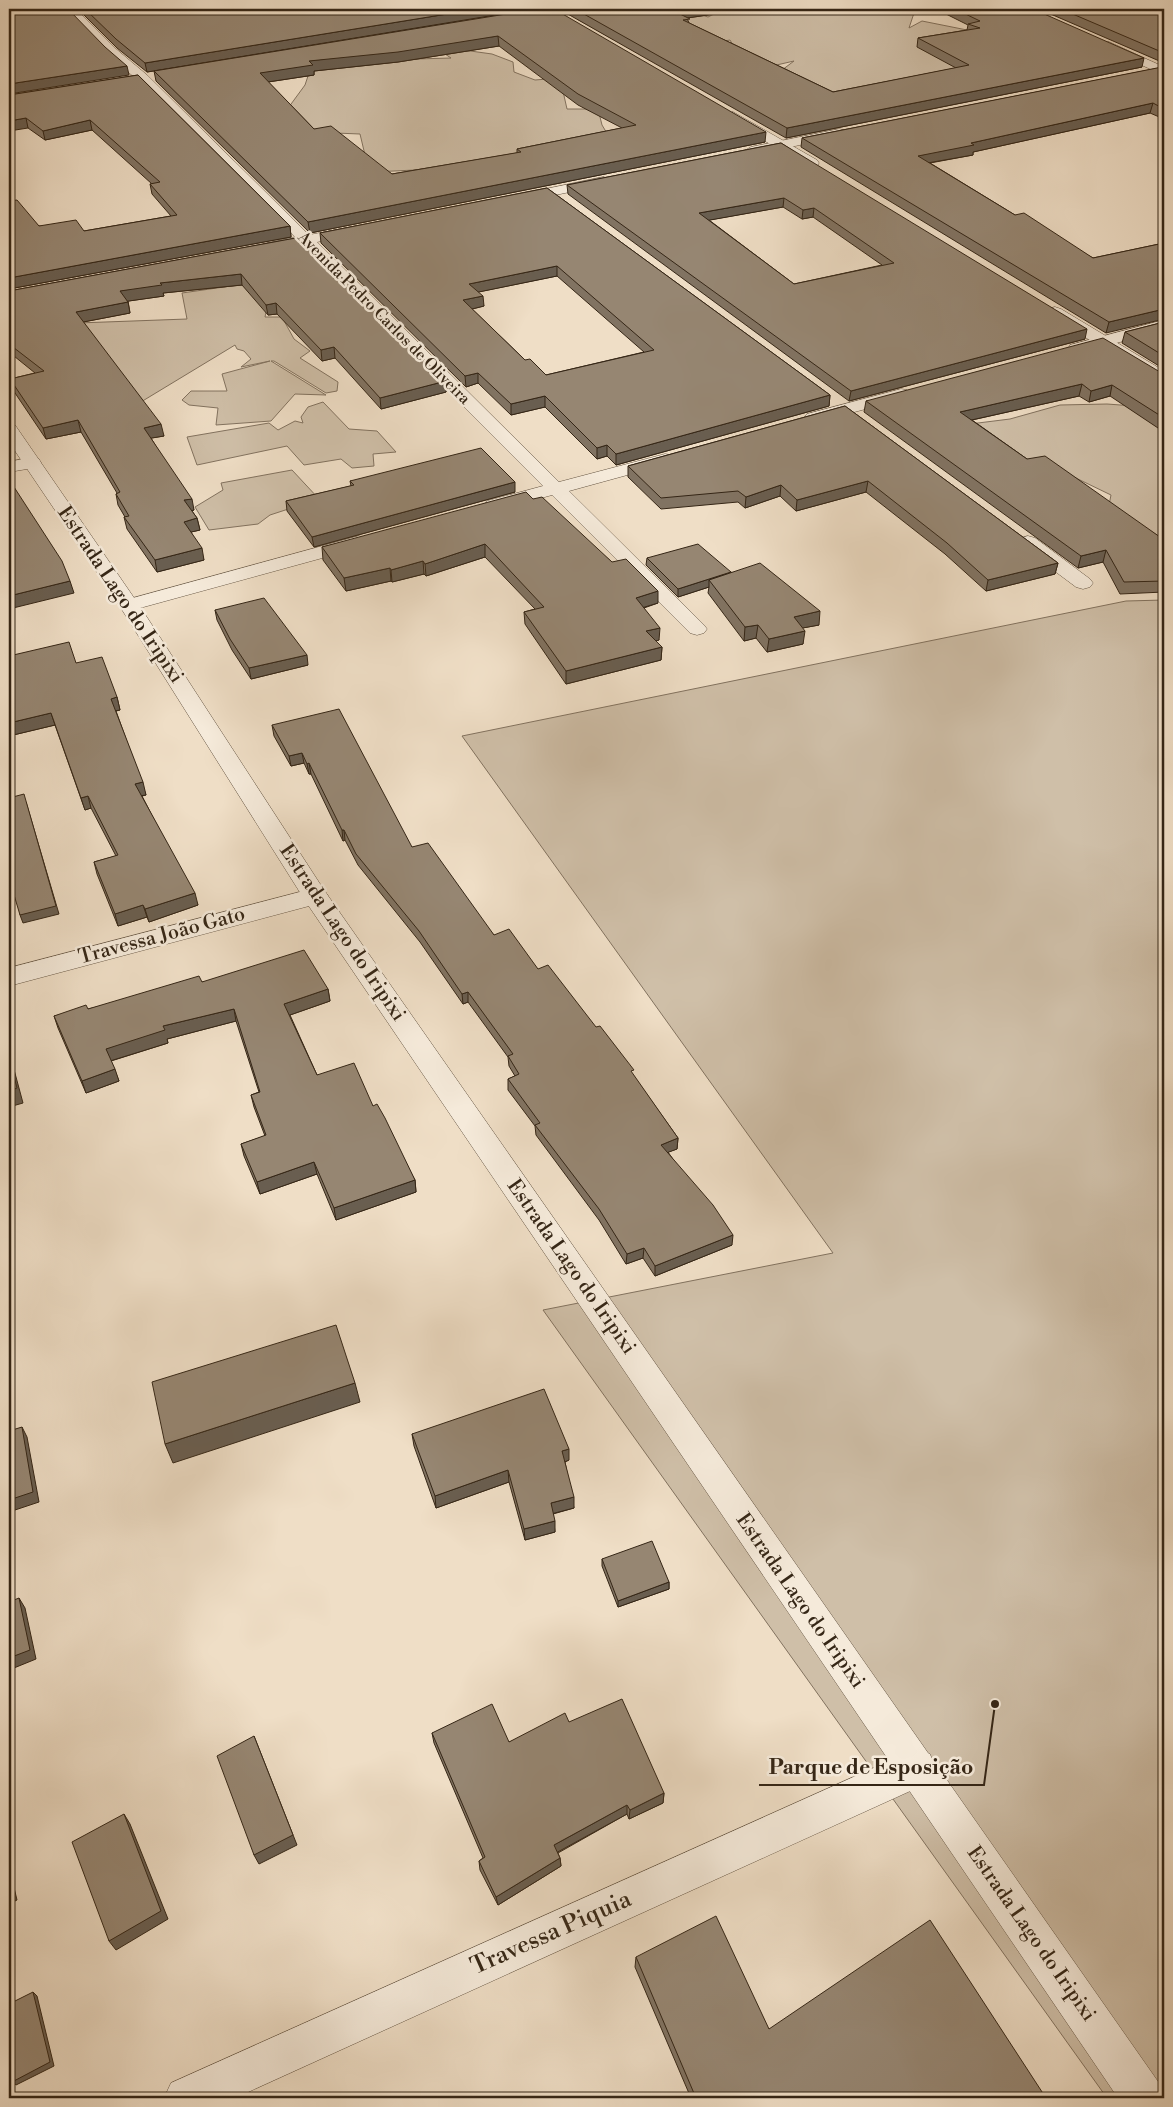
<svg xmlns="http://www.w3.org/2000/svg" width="1173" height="2107" font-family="'Libre Bodoni',serif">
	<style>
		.green { fill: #cfbfa8; stroke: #82725f }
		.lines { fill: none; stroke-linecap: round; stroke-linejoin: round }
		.minor-casing { stroke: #645442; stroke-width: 1 }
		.tertiary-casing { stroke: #645442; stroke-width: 1 }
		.minor { fill: #f5eada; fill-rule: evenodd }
		.tertiary { fill: #f5eada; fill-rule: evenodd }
		.wall { fill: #817362; stroke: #352616; fill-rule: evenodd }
		.shaded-wall { fill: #695e50; stroke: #352616 }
		.building { fill: #968672; stroke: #352616; fill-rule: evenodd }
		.labels { text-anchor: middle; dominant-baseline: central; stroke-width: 5; stroke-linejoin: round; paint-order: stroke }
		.far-street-label { font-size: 16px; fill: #352616; stroke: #f5eada }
		.street-label { font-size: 20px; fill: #352616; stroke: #f5eada }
		.near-street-label { font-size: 24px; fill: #352616; stroke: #f5eada }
		.leader { fill: none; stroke: #352616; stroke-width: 2 }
		.callout-dot { fill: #352616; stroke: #f5eada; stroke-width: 2 }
		.callout-label { font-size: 21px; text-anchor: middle; font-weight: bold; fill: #352616; stroke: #f5eada; stroke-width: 5; stroke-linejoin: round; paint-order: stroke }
	</style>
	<rect width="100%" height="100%" fill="#efdec6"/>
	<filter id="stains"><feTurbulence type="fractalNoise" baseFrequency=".004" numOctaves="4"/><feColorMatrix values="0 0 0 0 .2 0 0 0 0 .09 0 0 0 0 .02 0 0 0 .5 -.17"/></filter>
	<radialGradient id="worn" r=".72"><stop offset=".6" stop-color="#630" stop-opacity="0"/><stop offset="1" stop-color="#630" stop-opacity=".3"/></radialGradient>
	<g class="green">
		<polygon points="682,9 708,17 724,9 936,9 914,13 909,28 922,21 977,32 963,75 848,98 832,92 794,92 774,76 794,61 746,72 742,61 730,40 675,50 634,32 634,51 577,19 596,24"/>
		<polygon points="456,49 492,54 513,62 514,72 535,80 560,78 567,109 598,109 602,125 614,145 415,170 373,172 365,155 360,134 285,131 283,115 305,85 311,67 345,61 451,58 445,54"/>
		<polygon points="273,280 265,317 282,317 294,339 310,351 300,358 338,382 337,391 326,393 274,361 271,361 326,395 295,394 271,421 216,425 218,408 189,405 182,400 191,391 227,391 222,374 270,361 241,367 251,359 244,351 237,349 235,345 131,408 78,323 187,319 182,293"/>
		<polygon points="323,402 349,429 377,431 396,452 373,454 374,466 352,468 341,459 304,465 287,446 197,465 187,437 269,423 278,430 295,421 303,423 301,417 308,407"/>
		<polygon points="1107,404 1134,406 1154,417 1164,438 1164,538 1157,537 1107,515 1111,495 1049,465 1027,464 954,426 1010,419 1060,405"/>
		<polygon points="292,470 319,499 270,515 258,524 209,530 195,507 223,490 221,483"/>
		<polygon points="1164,600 1164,2098 1107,2098 543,1310 833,1253 462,736 1126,601"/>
	</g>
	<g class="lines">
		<defs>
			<g id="minor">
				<polygon points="64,9 76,9 116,49 147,75 309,235 356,226 361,227 363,230 361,233 317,242 559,482 665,454 671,455 674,459 671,463 569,491 704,625 707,629 704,633 697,635 690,633 552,495 494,511 487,509 484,505 487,501 543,486 302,245 268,252 263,250 260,247 263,244 295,237 139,81 108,55"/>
				<polygon points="543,9 569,9 563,12 518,19 512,16 518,13"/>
				<polygon points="1109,42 1164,67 1164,75 1105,49 1103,46 1105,43"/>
				<polygon points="839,129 844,130 846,133 844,136 751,155 744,151 751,147"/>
				<polygon points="604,177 611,181 609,184 516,203 511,202 509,199 511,196 516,195"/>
				<polygon points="1164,320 1164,330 1076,354 1070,353 1068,349 1070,345"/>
				<polygon points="901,389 907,390 910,394 907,398 813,423 807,422 804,418 807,414"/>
				<polygon points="32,457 39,459 41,463 39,467 9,472 9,462"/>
				<polygon points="359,536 366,538 369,542 366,546 129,611 122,609 119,605 122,601"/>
				<polygon points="1028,536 1035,538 1090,579 1093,583 1090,587 1083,589 1076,587 1021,546 1018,542 1021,538"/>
				<polygon points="315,888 324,890 328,896 324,902 9,986 9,968"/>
				<polygon points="916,1749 930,1754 935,1768 930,1782 235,2098 164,2098 171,2083"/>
			</g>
			<g id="tertiary">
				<polygon points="733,112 817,160 819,163 817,166 807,166 728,119 726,116"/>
				<polygon points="1055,307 1061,309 1164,371 1164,383 1158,382 1049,315 1047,312 1049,309"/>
				<polygon points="9,424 15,425 139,605 324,890 1159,2083 1164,2098 1118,2098 306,902 119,605 9,442"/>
			</g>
		</defs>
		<use href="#minor" class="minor-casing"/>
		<use href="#tertiary" class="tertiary-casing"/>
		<use href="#minor" class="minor"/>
		<use href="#tertiary" class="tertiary"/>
	</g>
	<g class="wall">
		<polygon points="78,9 532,9 147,72 117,48"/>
		<path d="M 537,9 L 765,142 L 310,233 L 156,81 L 154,71 ZM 499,46 L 578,105 L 622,128 L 517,149 L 517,153 L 392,174 L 314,129 L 268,82 L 314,75 L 314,71 L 398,62 Z"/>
		<polygon points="566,9 749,9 687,18 689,23 833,92 956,68 917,47 918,38 967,30 968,25 936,9 1033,9 1142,67 786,138 566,13"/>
		<polygon points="1039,9 1164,9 1164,63"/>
		<polygon points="1164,67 1164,119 1150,113 973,152 973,155 930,163 1015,215 1093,258 1164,243 1106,333 801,147 802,138"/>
		<polygon points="138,75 290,226 291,237 9,289 9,201 39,226 84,231 171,216 152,194 150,184 152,184 92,130 45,140 28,128 9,95"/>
		<path d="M 781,143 L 1085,339 L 849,401 L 568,194 L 567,185 ZM 783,207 L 802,219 L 813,217 L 882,265 L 794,284 L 709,220 Z"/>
		<path d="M 547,188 L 830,395 L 829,406 L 616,465 L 607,456 L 597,459 L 545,407 L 511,415 L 478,383 L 466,387 L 321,243 L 320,233 ZM 557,276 L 644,352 L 546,375 L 525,360 L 472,309 L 484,306 L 478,292 Z"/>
		<polygon points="301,237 446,381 446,392 381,409 335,358 322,361 277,314 268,315 242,285 163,293 164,296 128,301 130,313 83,322 164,436 151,438 194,510 192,511 197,518 200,530 191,532 204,560 157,572 127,529 124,517 125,517 118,505 116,494 117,493 81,432 46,439 13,390 10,379 35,373 9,352 9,291"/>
		<polygon points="1164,322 1164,369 1122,343 1125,332"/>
		<polygon points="1160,372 1164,373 1164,432 1110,396 1089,402 1079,396 972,420 1027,459 1160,537 1164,537 1164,592 1120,594 1103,562 1078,568 864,412 866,401"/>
		<polygon points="845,406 1058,563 1055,574 986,591 945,554 866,492 796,511 780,496 745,508 738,502 661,509 628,477 628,466"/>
		<polygon points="350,481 515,492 314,547 287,511 286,501 351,486"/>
		<polygon points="533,499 612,562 658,603 644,608 659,640 655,641 662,647 661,660 566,684 525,624 524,612 535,609 485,557 426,576 424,574 392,582 391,581 346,591 323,560 322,547"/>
		<polygon points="647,558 731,572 819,625 802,628 803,644 767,652 756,638 744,641 708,593 709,587 678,597 646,565"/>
		<polygon points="215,610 308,665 251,679 232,650 217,620"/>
		<polygon points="76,663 117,697 120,710 116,711 146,795 142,796 198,905 149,922 147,917 118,926 97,874 94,862 116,856 91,808 85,810 55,725 9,736"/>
		<polygon points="272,725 412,847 494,935 538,969 633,1075 678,1138 677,1149 668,1152 732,1245 655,1276 643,1258 626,1264 599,1220 536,1135 535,1126 508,1090 508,1079 515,1076 509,1066 508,1057 468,1002 463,1004 420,942 358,865 345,840 343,841 311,774 309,774 304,763 291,766 274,736"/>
		<polygon points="202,982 328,989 330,1001 290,1015 317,1075 373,1106 415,1180 416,1192 336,1220 317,1174 260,1194 244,1156 241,1144 265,1136 254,1107 251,1095 259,1092 236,1021 167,1039 168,1043 111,1061 119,1081 86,1093 58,1028 54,1016 88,1009"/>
		<polygon points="412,1434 569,1460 565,1462 574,1508 553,1514 555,1532 525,1540 509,1482 436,1508 414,1446"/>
		<polygon points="602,1559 669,1582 669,1589 618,1607 602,1566"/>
		<polygon points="569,1722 664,1793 663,1803 629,1819 627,1814 558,1853 560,1858 561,1866 498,1905 480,1870 479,1861 483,1858 434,1743 432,1733 509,1742"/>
		<polygon points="636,1957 769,2029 1046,2098 691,2098 635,1967"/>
	</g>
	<g class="shaded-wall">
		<polygon points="478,9 532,9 147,72 145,63"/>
		<polygon points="688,9 749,9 673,20 674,11"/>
		<polygon points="498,36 499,46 398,62 314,71 314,75 261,83 260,73 309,61"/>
		<polygon points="1144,58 1142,67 786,138 787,128"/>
		<polygon points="127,66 129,75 9,94 9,84"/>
		<polygon points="1153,103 1150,113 973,152 973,155 916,165 918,156 971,143"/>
		<polygon points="26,118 28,128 9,131 9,121"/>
		<polygon points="90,120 92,130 45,140 43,131"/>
		<polygon points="766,132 765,142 310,233 308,222"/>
		<polygon points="784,198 783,207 699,222 699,213"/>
		<polygon points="814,208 813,217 802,219 803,210"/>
		<polygon points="290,226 291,237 9,289 9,278"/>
		<polygon points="557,266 557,276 469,294 469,284"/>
		<polygon points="241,274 242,285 163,293 164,296 122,302 120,291 160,283"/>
		<polygon points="483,296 484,306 464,311 463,300"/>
		<polygon points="128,302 130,313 78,323 76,312"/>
		<polygon points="276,303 277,314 268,315 266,305"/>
		<polygon points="1164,309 1164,319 1106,333 1109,322"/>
		<polygon points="1087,329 1085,339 849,401 851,391"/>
		<polygon points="334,347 335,358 322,361 321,350"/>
		<polygon points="478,373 478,383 466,387 465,376"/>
		<polygon points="446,381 446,392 381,409 380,398"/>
		<polygon points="1082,384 1079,396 958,423 960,412"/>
		<polygon points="1112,385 1110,396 1089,402 1091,391"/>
		<polygon points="830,395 829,406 616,465 616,454"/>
		<polygon points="545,396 545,407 511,415 511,404"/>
		<polygon points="78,420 81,432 46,439 43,428"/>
		<polygon points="161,424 164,436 146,439 144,428"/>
		<polygon points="607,445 607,456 597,459 597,448"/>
		<polygon points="868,481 866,492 796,511 797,500"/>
		<polygon points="515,482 515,492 314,547 312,537"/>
		<polygon points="781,485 780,496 745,508 746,497"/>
		<polygon points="192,499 194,510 187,512 184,500"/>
		<polygon points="197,518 200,530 187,533 184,522"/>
		<polygon points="485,544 485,557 426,576 425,564"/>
		<polygon points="202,548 204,560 157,572 155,560"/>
		<polygon points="1106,550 1103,562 1078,568 1081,556"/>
		<polygon points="423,561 424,574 392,582 391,570"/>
		<polygon points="1058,563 1055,574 986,591 988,580"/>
		<polygon points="390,568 391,581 346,591 344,578"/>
		<polygon points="731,572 709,580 709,587 678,597 678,589"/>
		<polygon points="70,581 74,593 9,609 9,596"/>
		<polygon points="658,591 658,603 635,610 636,598"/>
		<polygon points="820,611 819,625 792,630 794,617"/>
		<polygon points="758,625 756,638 744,641 745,627"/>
		<polygon points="660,628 659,640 646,644 646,631"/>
		<polygon points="805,631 803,644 767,652 769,639"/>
		<polygon points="662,647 661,660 566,684 566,671"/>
		<polygon points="307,655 308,665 251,679 249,668"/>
		<polygon points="117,697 120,710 114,711 111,699"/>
		<polygon points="51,713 55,725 9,736 9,723"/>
		<polygon points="302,753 304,763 291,766 289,756"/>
		<polygon points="309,763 311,774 309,774 307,764"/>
		<polygon points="143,782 146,795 139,796 135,784"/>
		<polygon points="88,796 91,808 85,810 81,798"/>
		<polygon points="26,802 59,914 23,923 20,915"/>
		<polygon points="342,830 344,830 345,840 343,841"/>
		<polygon points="195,893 198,905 149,922 145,909"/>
		<polygon points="143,905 147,917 118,926 115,914"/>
		<polygon points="328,989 330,1001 287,1016 284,1004"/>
		<polygon points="468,992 468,1002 463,1004 462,994"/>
		<polygon points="234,1009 236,1021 167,1039 168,1043 110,1061 106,1049 163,1026"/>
		<polygon points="9,1051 23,1103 9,1107"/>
		<polygon points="115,1069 119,1081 86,1093 82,1081"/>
		<polygon points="678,1138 677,1149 661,1155 661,1145"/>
		<polygon points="314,1162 317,1174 260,1194 257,1182"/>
		<polygon points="415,1180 416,1192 336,1220 334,1208"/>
		<polygon points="733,1235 732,1245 655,1276 655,1266"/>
		<polygon points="644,1248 643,1258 626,1264 627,1254"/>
		<polygon points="355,1383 360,1402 173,1463 165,1444"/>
		<polygon points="22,1427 27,1437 39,1502 9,1512 9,1500"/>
		<polygon points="569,1449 569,1460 562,1463 562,1451"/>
		<polygon points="508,1470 509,1482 436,1508 435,1496"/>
		<polygon points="574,1497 574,1508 551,1514 551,1503"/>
		<polygon points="555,1521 555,1532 525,1540 524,1529"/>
		<polygon points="669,1582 669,1589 618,1607 618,1601"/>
		<polygon points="19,1598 25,1608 36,1659 9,1670 9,1658"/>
		<polygon points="254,1736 297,1845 259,1864 254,1855"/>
		<polygon points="664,1793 663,1803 629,1819 630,1810"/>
		<polygon points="627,1805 627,1814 554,1854 554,1845"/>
		<polygon points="124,1814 130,1824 168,1919 116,1950 109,1941"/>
		<polygon points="560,1858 561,1866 498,1905 496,1897"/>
		<polygon points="9,1867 17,1900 9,1904"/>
		<polygon points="33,1992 37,1996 54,2066 16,2085 12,2082"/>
	</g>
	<g class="building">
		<polygon points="9,9 68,9 105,47 127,66 9,84"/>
		<polygon points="85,9 478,9 145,63 116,39"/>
		<path d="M 537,9 L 554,9 L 766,132 L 308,222 L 154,71 ZM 498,36 L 578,94 L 636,125 L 517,149 L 521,152 L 392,174 L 331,126 L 314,129 L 260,73 L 313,65 L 309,61 L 398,52 Z"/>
		<polygon points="575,9 688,9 674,11 690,19 683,20 833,92 969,65 918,38 980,28 968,24 980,21 955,9 1033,9 1144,58 787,128"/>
		<polygon points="1061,9 1164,9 1164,53"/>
		<polygon points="1162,67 1164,67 1164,109 1153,103 971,143 974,145 918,156 1015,215 1024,213 1093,258 1164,243 1164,309 1109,322 802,138"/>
		<polygon points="138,75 290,226 9,278 9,201 17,200 39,226 76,220 84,231 177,215 150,184 160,182 90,120 43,131 26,118 9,121 9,95"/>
		<path d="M 781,143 L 1087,329 L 851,391 L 567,185 ZM 784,198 L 803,210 L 814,208 L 894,263 L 794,284 L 699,213 Z"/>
		<path d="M 547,188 L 830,395 L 616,454 L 607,445 L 597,448 L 545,396 L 511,404 L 478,373 L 465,376 L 320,233 ZM 557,266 L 654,350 L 546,375 L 530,359 L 525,360 L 463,300 L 483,296 L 469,284 Z"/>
		<polygon points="301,237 446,381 380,398 334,347 321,350 276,303 266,305 241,274 160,283 162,285 120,291 128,302 76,312 161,424 144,428 192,499 184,500 197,518 184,522 202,548 155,560 124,517 129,516 116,494 120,492 78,420 43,428 10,379 44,371 9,344 9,291"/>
		<polygon points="1164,322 1164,356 1125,332"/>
		<polygon points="1103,338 1160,372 1164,373 1164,418 1112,385 1091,391 1082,384 960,412 1027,459 1045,456 1160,537 1164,537 1164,581 1124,582 1106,550 1081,556 866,401"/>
		<polygon points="845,406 1058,563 988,580 947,543 868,481 797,500 781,485 746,497 738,491 661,498 628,466"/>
		<polygon points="481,448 515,482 312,537 286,501 354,485 350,481"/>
		<polygon points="9,476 14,487 62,561 70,581 9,596"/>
		<polygon points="526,492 533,499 542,497 612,562 626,559 658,591 636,598 660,628 646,631 662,647 566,671 524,612 544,607 485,544 425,564 423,561 391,570 390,568 344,578 322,547"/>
		<polygon points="698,544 731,572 678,589 647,558"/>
		<polygon points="760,563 820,611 794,617 805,631 769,639 758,625 745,627 709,580"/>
		<polygon points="264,598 307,655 249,668 230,639 215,610"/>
		<polygon points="69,642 76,663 102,657 117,697 111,699 143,782 135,784 195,893 145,909 143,905 115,914 94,862 118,855 88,796 81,798 51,713 9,723 9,656"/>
		<polygon points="339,709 412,847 428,843 494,935 509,929 538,969 548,965 596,1027 600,1026 634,1070 631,1071 678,1138 661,1145 713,1205 733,1235 655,1266 644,1248 627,1254 599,1209 535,1125 540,1123 508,1079 519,1074 508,1056 513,1054 468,992 462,994 419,931 356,854 344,830 342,830 309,763 307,764 302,753 289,756 272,725"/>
		<polygon points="24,794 56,906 20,915 9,878 9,798"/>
		<polygon points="304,950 328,989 284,1004 317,1075 354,1063 373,1106 377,1104 385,1118 415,1180 334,1208 314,1162 257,1182 241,1144 266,1135 251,1095 260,1092 234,1009 163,1026 165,1030 106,1049 115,1069 82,1081 54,1016 86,1005 88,1009 199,976 202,982"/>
		<polygon points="9,1057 17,1088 9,1091"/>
		<polygon points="336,1325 355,1383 165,1444 152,1382"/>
		<polygon points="544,1389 569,1449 562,1451 574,1497 551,1503 555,1521 524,1529 508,1470 435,1496 412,1434"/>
		<polygon points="22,1427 33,1492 9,1500 9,1431"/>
		<polygon points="652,1541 669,1582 618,1601 602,1559"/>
		<polygon points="19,1598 30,1650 9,1658 9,1602"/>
		<polygon points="622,1699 664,1793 630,1810 627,1805 554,1845 560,1858 496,1897 479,1861 485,1857 432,1733 492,1704 509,1742 565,1713 569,1722"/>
		<polygon points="254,1736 293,1835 254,1855 217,1756"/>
		<polygon points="124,1814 161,1911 109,1941 72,1842"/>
		<polygon points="716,1916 769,2029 930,1920 1046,2098 696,2098 636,1957"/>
		<polygon points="33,1992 50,2062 12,2082 9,2070 9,2004"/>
	</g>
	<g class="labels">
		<g class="far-street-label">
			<text transform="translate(384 318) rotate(45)">Avenida Pedro Carlos de Oliveira</text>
		</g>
		<g class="street-label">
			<text transform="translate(120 595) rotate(56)">Estrada Lago do Iripixi</text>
			<text transform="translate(342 933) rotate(56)">Estrada Lago do Iripixi</text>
			<text transform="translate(162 936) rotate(-15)">Travessa João Gato</text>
			<text transform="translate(571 1267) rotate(55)">Estrada Lago do Iripixi</text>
			<text transform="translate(800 1601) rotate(55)">Estrada Lago do Iripixi</text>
			<text transform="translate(1031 1934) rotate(55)">Estrada Lago do Iripixi</text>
		</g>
		<g class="near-street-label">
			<text transform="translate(551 1933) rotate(-24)">Travessa Piquia</text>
		</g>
	</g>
	<path class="leader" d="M995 1704L984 1785H759"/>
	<circle class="callout-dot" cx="995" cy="1704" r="5"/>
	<g class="callout-label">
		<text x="871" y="1774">Parque de Esposição</text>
	</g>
	<rect width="1173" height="2107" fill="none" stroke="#efdec6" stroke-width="30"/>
	<rect x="10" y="10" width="1153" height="2087" fill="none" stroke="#352616" stroke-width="2.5"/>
	<rect x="15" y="15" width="1143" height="2077" fill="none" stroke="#352616"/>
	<rect width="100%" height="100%" filter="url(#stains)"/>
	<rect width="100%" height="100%" fill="url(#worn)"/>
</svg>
